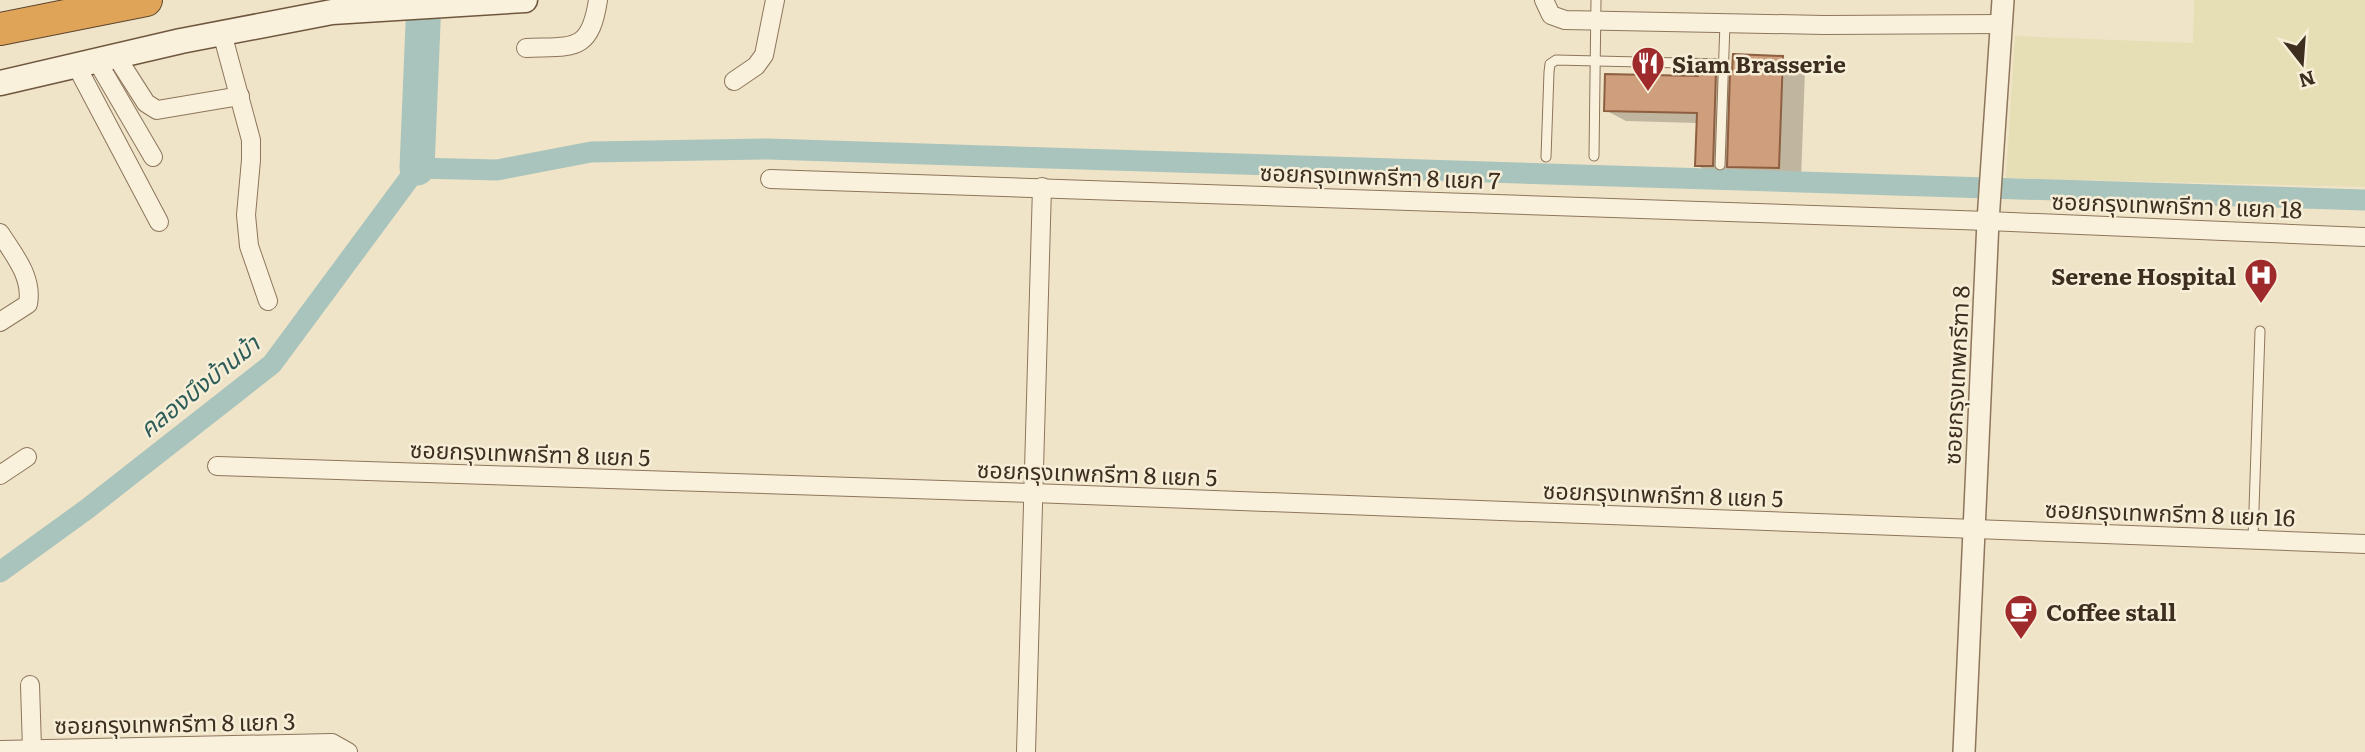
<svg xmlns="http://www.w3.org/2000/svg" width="2365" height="752" font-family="Literata,'Noto Sans Thai',serif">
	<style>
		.farmland { fill: #e6deb5 }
		.shadow { fill: #0003 }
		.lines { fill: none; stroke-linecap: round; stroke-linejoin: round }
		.canal { stroke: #a9c4bc; stroke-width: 21 }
		.river { stroke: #a9c4bc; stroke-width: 35 }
		.building { fill: #cf9f7d; stroke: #8d5f41; stroke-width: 2 }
		.service-casing { stroke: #8d765c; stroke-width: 11 }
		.minor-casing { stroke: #8d765c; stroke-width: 20 }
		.tertiary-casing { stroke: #8d765c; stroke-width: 24 }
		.secondary-casing { stroke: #6f573f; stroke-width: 27 }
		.motorway-casing { stroke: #5b4430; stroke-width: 34 }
		.service { stroke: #faf1dc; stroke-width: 9 }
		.minor { stroke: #faf1dc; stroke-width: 18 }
		.tertiary { stroke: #faf1dc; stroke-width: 21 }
		.secondary { stroke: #faf1dc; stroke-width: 24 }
		.motorway { stroke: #e0a458; stroke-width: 32 }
		.labels { text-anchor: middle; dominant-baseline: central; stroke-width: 5; stroke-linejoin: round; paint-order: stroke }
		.poi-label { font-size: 23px; font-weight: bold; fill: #3d2e20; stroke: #f7eed8; text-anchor: start }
		.street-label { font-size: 23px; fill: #3d2e20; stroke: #f7eed8 }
		.water-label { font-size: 24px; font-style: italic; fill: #2f5d5a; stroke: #f7eed8 }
	</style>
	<rect width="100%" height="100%" fill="#f0e4c8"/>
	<polygon class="farmland" points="2194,0 2365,0 2365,187 2006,178 2015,36 2193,43"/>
	<polygon class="shadow" points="1783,58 1805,70 1801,180 1750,178 1734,169 1733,177 1717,176 1696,165 1698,123 1626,121 1605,110 1716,73 1732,82"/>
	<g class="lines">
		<polyline class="canal" points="0,572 87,509 272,364 417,168 497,170 591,152 768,149 2365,200"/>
		<polyline class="river" points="417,168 424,0"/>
	</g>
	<g class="building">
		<polygon points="1733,54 1783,56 1779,168 1727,167 1730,72 1732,72"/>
		<polygon points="1698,70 1716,71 1713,166 1695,166 1697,113 1604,111 1605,74 1698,76"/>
	</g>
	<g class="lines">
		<defs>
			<g id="service">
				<polyline points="1594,156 1596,0"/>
				<polyline points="1546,157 1549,72 1550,64 1556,60 1723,64"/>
				<polyline points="1720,165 1725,23"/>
				<polyline points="2253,539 2260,331"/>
			</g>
			<g id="minor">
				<polyline points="1544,0 1551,15 1565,20 1824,25 2002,24"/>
				<polyline points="222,33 251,140 251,160 246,215 249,246 268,301"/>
				<path d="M 526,48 C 573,46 590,53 598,0"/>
				<polyline points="116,56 146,103 157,110 240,96"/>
				<polyline points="97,61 153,157"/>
				<polyline points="76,65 159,222"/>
				<polyline points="734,81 756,66 764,55 775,0"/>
				<polyline points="770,179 1988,221 2365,237"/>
				<path d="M 0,233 C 14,255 33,277 28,304 L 0,322"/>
				<polyline points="217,466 1033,493 2365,544"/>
				<polyline points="0,475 27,457"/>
				<polyline points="30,685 32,749"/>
				<polyline points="0,750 332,743 348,752"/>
				<polyline points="1026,752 1042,187"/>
			</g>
			<polyline id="tertiary" points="1964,752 1988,221 2003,0"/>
			<polyline id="secondary" points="0,83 181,41 332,12 525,0"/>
			<polyline id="motorway" points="0,29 146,0"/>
		</defs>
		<use href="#service" class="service-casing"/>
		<use href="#minor" class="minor-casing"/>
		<use href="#tertiary" class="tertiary-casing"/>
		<use href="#secondary" class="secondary-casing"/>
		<use href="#motorway" class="motorway-casing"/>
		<use href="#service" class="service"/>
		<use href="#minor" class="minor"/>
		<use href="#tertiary" class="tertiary"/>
		<use href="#secondary" class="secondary"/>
		<use href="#motorway" class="motorway"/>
	</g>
	<defs>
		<symbol id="restaurant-pin" viewBox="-11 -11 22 30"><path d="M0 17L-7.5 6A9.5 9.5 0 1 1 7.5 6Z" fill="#9e2a2b" stroke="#f7eed8"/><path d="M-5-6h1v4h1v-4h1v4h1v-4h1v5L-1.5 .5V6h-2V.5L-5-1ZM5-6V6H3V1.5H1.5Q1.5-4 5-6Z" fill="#fff"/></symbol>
		<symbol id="hospital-pin" viewBox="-11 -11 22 30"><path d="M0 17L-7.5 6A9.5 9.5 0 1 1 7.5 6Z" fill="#9e2a2b" stroke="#f7eed8"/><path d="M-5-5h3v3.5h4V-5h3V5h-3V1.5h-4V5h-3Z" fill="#fff"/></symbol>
		<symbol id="cafe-pin" viewBox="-11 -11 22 30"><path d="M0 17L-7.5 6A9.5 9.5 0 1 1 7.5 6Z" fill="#9e2a2b" stroke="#f7eed8"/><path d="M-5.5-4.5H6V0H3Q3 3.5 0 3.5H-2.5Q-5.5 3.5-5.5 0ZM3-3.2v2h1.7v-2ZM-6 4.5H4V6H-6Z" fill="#fff"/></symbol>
	</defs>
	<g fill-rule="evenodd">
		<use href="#restaurant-pin" x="1629" y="44" width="38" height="52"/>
		<use href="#hospital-pin" x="2242" y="256" width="38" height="52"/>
		<use href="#cafe-pin" x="2002" y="592" width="38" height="52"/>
	</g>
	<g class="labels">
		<g class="poi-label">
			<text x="1672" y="63">Siam Brasserie</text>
			<text x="2236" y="275" text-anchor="end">Serene Hospital</text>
			<text x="2046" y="611">Coffee stall</text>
		</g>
		<g class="street-label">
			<text transform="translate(1380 175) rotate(2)">ซอยกรุงเทพกรีฑา 8 แยก 7</text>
			<text transform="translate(2177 204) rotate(2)">ซอยกรุงเทพกรีฑา 8 แยก 18</text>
			<text transform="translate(1955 375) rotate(-87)">ซอยกรุงเทพกรีฑา 8</text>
			<text transform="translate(530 452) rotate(2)">ซอยกรุงเทพกรีฑา 8 แยก 5</text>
			<text transform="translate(1097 472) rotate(2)">ซอยกรุงเทพกรีฑา 8 แยก 5</text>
			<text transform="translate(1663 493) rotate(2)">ซอยกรุงเทพกรีฑา 8 แยก 5</text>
			<text transform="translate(2170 512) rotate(2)">ซอยกรุงเทพกรีฑา 8 แยก 16</text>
			<text transform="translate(175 722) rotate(-1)">ซอยกรุงเทพกรีฑา 8 แยก 3</text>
		</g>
		<g class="water-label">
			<text transform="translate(198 385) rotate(-39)">คลองบึงบ้านม้า</text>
		</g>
	</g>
	<g transform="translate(2302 63) rotate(163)" stroke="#f7eed8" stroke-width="5" paint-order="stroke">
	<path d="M0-5L12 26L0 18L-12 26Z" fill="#3d2e20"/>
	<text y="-10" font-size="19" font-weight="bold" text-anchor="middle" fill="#3d2e20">N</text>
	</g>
</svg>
